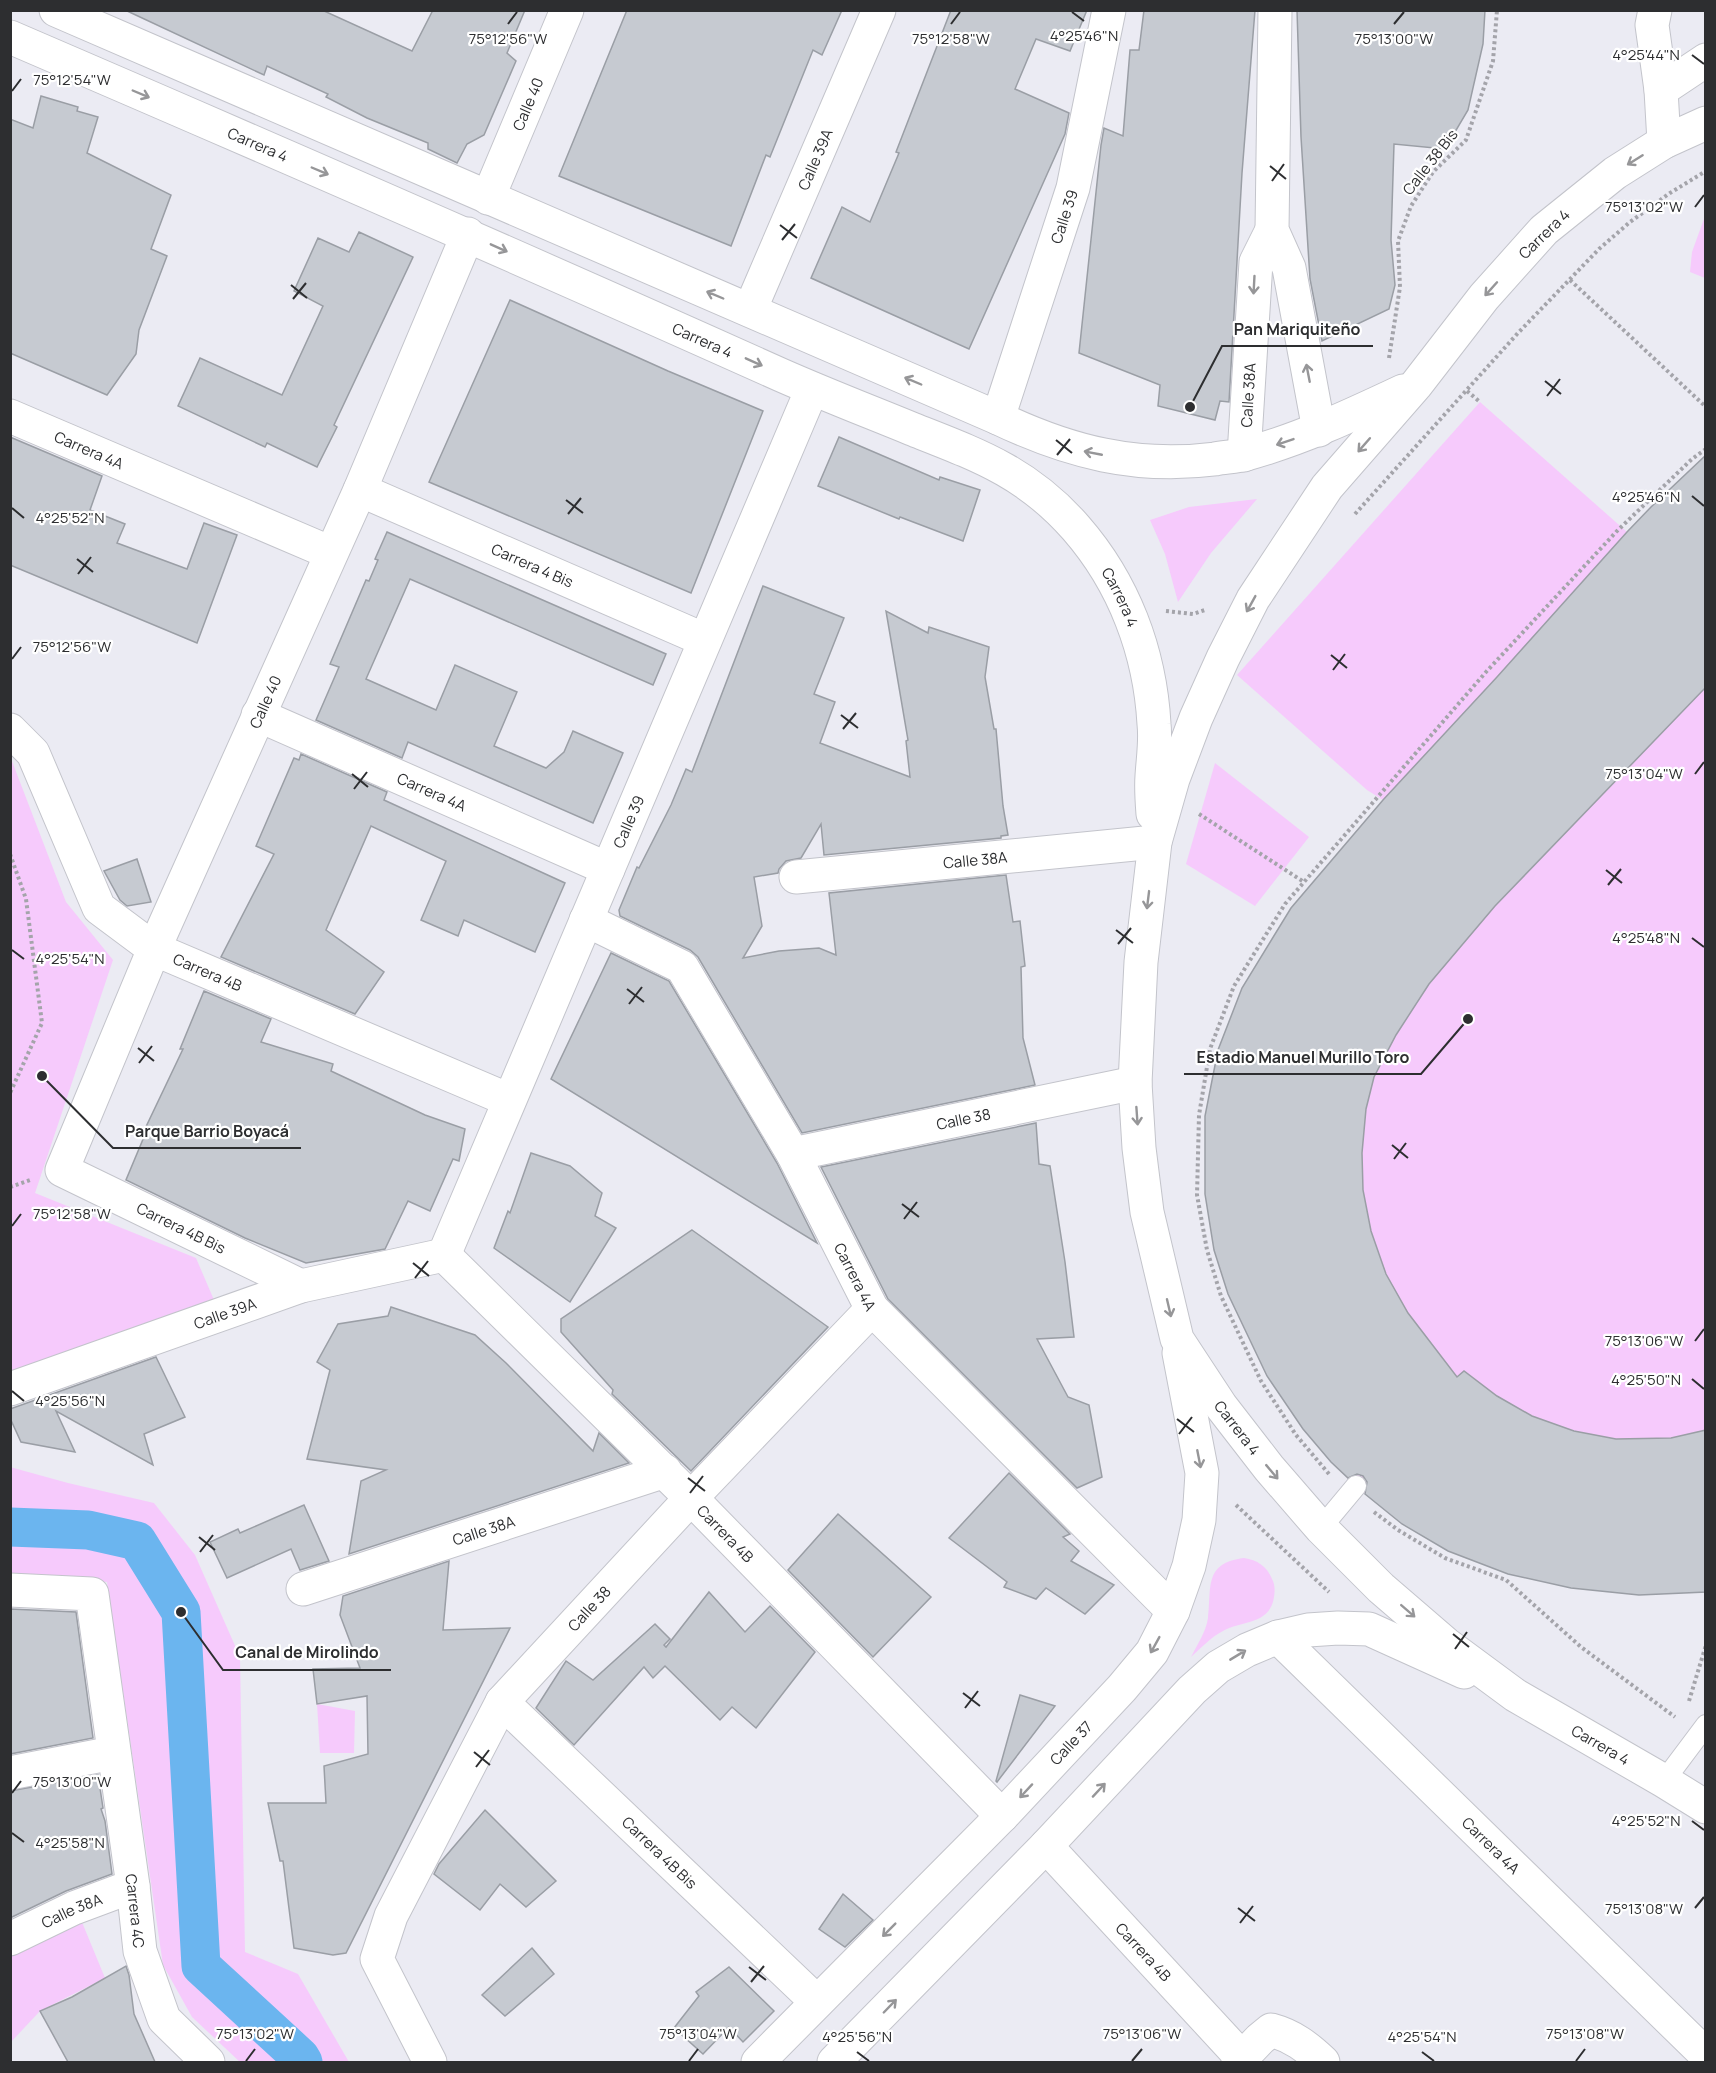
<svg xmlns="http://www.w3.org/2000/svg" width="1716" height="2073" font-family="Manrope,sans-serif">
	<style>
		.green { fill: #f6cafc }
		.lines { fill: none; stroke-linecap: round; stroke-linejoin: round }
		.canal { stroke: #6bb5ef; stroke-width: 39 }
		.building { fill: #c6cad1; stroke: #9a9ea5; stroke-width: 1.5 }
		.lane-casing { stroke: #c3c4cb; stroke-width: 22 }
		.street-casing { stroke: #c3c4cb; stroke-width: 35 }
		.secondary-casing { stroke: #c3c4cb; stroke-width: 35 }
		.path { stroke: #a4a4aa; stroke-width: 4; stroke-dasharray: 3 3; stroke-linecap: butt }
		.lane { stroke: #fff; stroke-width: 20 }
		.street { stroke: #fff; stroke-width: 33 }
		.secondary { stroke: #fff; stroke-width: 33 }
		.oneway { stroke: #969698 }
		.ticks { fill: none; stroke: #2d2e30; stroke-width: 2 }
		.labels { text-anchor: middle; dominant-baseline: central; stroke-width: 4.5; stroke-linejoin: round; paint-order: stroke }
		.street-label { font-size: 15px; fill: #2d2e30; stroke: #fff }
		.ticks-label { font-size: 15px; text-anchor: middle; fill: #2d2e30; stroke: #fff; stroke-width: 4.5; stroke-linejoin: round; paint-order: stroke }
		.leader { fill: none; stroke: #2d2e30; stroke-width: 2 }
		.callout-dot { fill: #2d2e30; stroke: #fff; stroke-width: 2 }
		.callout-label { font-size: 16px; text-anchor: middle; font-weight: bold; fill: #2d2e30; stroke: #fff; stroke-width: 4.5; stroke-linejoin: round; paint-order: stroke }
	</style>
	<rect width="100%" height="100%" fill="#ebebf3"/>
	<g class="green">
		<polygon points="1705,216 1705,278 1690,272 1692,252"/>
		<polygon points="1480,402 1627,532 1651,507 1705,457 1705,1592 1639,1595 1571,1588 1402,1524 1356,1486 1331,1462 1303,1429 1267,1376 1228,1294 1214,1250 1205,1194 1205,1116 1218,1050 1242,988 1291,908 1383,800 1367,790 1237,675"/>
		<polygon points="1257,499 1211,553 1178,602 1165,554 1150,520 1189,507"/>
		<polygon points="10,756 66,902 113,960 35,1193 196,1258 214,1300 11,1371"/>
		<polygon points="1215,763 1309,837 1255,906 1186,864"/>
		<polygon points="10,1467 68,1483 154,1503 195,1555 240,1657 245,1952 298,1974 349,2062 240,2062 192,2017 163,1965 107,1582 11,1575"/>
		<path d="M 1244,1558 C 1257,1560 1267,1566 1272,1579 C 1275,1584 1275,1591 1274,1597 C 1270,1625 1243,1620 1223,1631 C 1211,1637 1201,1648 1191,1657 C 1197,1645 1206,1632 1208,1618 C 1212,1588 1203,1563 1244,1558 Z"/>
		<polygon points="317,1704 355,1711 354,1753 320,1753"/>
		<polygon points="79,1915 105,1978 40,2011 11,2042 11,1952"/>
	</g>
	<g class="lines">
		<polyline class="canal" points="10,1527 88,1530 137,1541 181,1612 201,1966 300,2057 303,2062"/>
	</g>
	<g class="building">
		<polygon points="125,10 322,10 412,51 433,10 525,10 507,53 516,61 484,135 467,144 457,163 428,149 428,143 367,118 326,97 328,94 267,66 264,75"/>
		<polygon points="627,10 842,10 822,55 813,50 770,157 766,155 731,246 559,176"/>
		<polygon points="951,10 1087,10 1070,51 1036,39 1015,89 1069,113 1065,134 969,349 811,278 842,207 870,222 899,153 896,152"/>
		<polygon points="1144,10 1255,10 1242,173 1229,402 1220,401 1215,420 1158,406 1160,385 1079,353 1101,145 1104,128 1123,136 1130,50 1139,50"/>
		<polygon points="1297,10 1485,10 1483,44 1468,110 1445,149 1394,144 1391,240 1395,285 1389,309 1322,341 1310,279 1301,137"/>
		<polygon points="41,96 78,107 77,111 98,117 87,153 171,195 151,249 167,256 139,330 136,354 107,395 10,353 10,119 33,128"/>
		<polygon points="359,232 413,257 334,425 337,427 317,467 267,443 265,447 178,406 200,358 282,395 323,306 294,291 318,238 349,252"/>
		<polygon points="510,300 668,371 763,411 691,593 429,482"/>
		<polygon points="10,437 102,476 90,510 125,524 117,543 187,569 204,523 237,535 197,643 10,565"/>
		<polygon points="839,437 939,480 940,477 980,490 963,541 900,517 899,519 818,486"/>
		<polygon points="1706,455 1706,687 1495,906 1429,984 1396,1035 1374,1077 1366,1109 1362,1153 1363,1190 1371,1231 1386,1274 1408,1313 1457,1377 1464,1371 1497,1396 1532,1416 1574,1431 1616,1439 1671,1438 1706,1430 1706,1592 1639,1595 1571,1588 1508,1574 1448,1551 1402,1524 1365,1494 1367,1482 1363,1476 1357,1474 1348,1478 1331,1462 1303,1429 1267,1376 1228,1294 1214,1250 1205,1194 1205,1116 1218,1050 1242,988 1291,908 1383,800 1497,677 1627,532 1651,507"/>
		<polygon points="387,532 666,654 653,685 410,579 366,679 436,710 455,665 517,692 494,746 546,768 564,752 573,731 623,753 593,823 408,742 402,758 316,720 339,667 330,664 366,580 369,581 378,560 375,559"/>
		<polygon points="763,586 844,618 814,694 835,702 820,743 910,777 906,741 908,740 886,611 928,633 929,627 989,647 985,677 994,729 996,729 1003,806 1008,835 1001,836 1001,838 824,855 821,824 801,858 786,861 779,869 778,873 754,877 762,926 743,958 779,951 819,948 836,955 829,893 1006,875 1013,922 1020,921 1025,966 1021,967 1023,1038 1035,1085 802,1133 698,957 690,950 620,916 619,910 637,867 639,868 671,805 686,769 692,772"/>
		<polygon points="301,754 387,792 384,800 565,883 535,952 464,920 458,936 421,920 446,861 371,826 326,930 384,972 355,1014 221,957 274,854 256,846 294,758 299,760"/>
		<polygon points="137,859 151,902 127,906 120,900 104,871"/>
		<polygon points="611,953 669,981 777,1163 817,1243 551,1079"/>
		<polygon points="204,991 271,1019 261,1042 333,1064 331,1071 425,1115 465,1129 459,1161 453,1159 430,1211 408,1201 385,1249 306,1263 245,1238 126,1180 146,1132 144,1131 183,1049 180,1049"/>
		<polygon points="1036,1123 1039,1164 1050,1166 1065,1262 1074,1337 1037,1339 1068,1397 1089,1405 1102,1477 1077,1488 888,1299 821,1167"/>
		<polygon points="531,1153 570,1166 602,1193 595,1216 616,1228 570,1302 494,1248 508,1211 510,1213"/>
		<polygon points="692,1230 828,1327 691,1471 612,1394 613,1390 561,1332 561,1319"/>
		<polygon points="391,1307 475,1335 506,1363 593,1451 599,1433 629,1463 349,1554 361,1481 386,1470 307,1459 330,1370 317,1362 338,1324 388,1316"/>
		<polygon points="156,1357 185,1417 144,1434 153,1465 56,1411 75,1452 21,1442 10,1418 10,1409"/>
		<polygon points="1009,1473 1070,1534 1063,1537 1079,1551 1071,1561 1114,1585 1085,1614 1046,1588 1036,1599 1004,1587 1007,1582 949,1538"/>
		<polygon points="304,1505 329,1561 300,1570 291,1549 227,1578 210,1542 238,1529 240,1533"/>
		<polygon points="838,1514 931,1597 873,1657 788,1570"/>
		<polygon points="449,1561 443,1630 510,1628 346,1953 333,1955 294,1948 283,1861 280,1861 268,1803 326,1803 324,1766 368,1754 367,1696 317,1704 313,1669 360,1668 340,1615 343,1596"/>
		<polygon points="709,1592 745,1632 770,1606 815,1652 756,1728 732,1707 720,1720 665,1666 653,1678 644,1667 574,1745 536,1708 566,1661 593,1680 655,1624 670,1639 664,1645 666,1647"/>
		<polygon points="10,1609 76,1612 93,1738 10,1754"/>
		<polygon points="1020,1695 1055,1706 997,1782 996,1781"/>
		<polygon points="98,1775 103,1808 101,1809 105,1821 112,1874 66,1891 10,1918 10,1791"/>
		<polygon points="485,1810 556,1881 526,1907 500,1884 480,1910 434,1874 439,1864"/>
		<polygon points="843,1894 873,1920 845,1947 819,1929"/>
		<polygon points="532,1948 554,1974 505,2016 482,1995"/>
		<polygon points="126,1966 129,1975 134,2014 155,2062 68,2062 40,2011 72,1997"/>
		<polygon points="729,1967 774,2011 743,2042 729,2027 703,2054 674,2028 699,1996 696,1992"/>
	</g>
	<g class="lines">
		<defs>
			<g id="lane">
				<polyline points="1321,1528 1356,1486"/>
				<polyline points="1664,1781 1706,1725"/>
			</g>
			<g id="street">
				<polyline points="1275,10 1272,230 1289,268 1319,430"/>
				<polyline points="1655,10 1652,25 1661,90 1664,142"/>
				<polyline points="1661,90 1706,60"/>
				<path id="s1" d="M 488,198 L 567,10"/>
				<path id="s2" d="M 750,310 L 879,10"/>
				<path id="s3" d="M 10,416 L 331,553"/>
				<path id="s4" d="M 998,418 L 1073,188 L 1109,10"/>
				<path id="s5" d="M 1244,455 L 1256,262 L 1272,230"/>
				<path id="s6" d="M 360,490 L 705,640"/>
				<path id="s7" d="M 258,715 L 608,869"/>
				<path id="s8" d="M 10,730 L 33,753 L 99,908 L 154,949 L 509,1100"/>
				<path id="s9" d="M 796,877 L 1155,842"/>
				<path id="s10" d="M 586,920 L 682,967 L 793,1154 L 872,1309 L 1173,1611"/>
				<path id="s11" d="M 793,1154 L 1135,1083"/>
				<path id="s12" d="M 444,1255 L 812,389"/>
				<path id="s13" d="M 444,1255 L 691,1498 L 1002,1816"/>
				<path id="s14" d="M 301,1286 L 62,1170 L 154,949 L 360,490 L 468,234"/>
				<path id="s15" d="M 10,1389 L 301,1286 L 444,1255"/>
				<path id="s16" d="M 303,1589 L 665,1471"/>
				<path id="s17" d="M 10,1590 L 92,1594 L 133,1886 L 140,1951 L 164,2019 L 208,2062"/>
				<path id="s18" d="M 1278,1637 L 1706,2055"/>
				<path id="s19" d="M 502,1702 L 817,2002"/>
				<polyline points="10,1773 113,1753"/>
				<path id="s20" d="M 1046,1846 L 1242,2058"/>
				<path id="s21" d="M 10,1939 L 74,1908 L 133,1886"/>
				<path id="s22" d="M 430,2062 L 377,1959 L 391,1916 L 502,1702 L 691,1498 L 872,1309"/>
				<path d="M 1238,2062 L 1260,2039 L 1271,2030 C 1293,2036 1307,2047 1323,2062"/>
			</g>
			<g id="secondary">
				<path d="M 56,10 L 998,418 C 1069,452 1136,469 1215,459 C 1225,457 1236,457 1246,454 C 1301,439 1352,415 1403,391"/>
				<path id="s23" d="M 10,37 C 268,148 525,260 781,375 C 824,394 868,411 912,429 C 978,455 1027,472 1076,528 C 1124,583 1150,652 1154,724 C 1156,741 1153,759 1152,776 C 1151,789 1152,801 1153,814"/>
				<path id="s24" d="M 1706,123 L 1664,142 L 1615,173 L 1544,230 L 1484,297 L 1416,385 L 1327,487 L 1253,599 L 1223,658 L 1196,718 L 1173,779 L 1155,842 L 1141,962 L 1135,1083 L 1139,1148 L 1147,1212 L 1177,1339 L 1221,1406 L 1269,1468 L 1321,1528 L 1381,1588 L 1446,1644 L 1515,1695 L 1664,1781 L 1706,1807"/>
				<path id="s25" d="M 758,2062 L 1002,1816 L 1122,1688 L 1152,1652 L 1173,1611 L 1189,1566 L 1199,1520 L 1202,1473 L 1179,1353"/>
				<polyline points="834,2062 1046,1846 1192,1690 1218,1667 1247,1650 1278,1637 1308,1630 1338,1628 1369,1629 1464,1672"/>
			</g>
		</defs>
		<use href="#lane" class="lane-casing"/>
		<use href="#street" class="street-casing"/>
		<use href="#secondary" class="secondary-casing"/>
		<g class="path">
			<polyline points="1570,280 1706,407"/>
			<polyline points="1389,358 1400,287 1398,241 1411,206 1433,172 1466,140 1493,61 1497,10"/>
			<polyline points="1467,391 1480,402"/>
			<polyline points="1355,514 1518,333 1599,249 1630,222 1670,193 1706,171"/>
			<polyline points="1166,611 1193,614 1205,610"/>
			<polyline points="1199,814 1304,882"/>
			<polyline points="10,854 26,899 42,1023 10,1093"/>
			<polyline points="10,1187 30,1180"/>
			<polyline points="1329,1474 1296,1435 1261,1381 1221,1296 1207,1250 1197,1195 1199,1115 1210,1049 1234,986 1285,904 1486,672 1617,531 1692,459 1706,449"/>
			<polyline points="1236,1505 1329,1592"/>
			<polyline points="1374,1512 1398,1530 1445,1558 1506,1580 1581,1647 1675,1717"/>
			<polyline points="1689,1701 1706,1645"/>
		</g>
		<use href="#lane" class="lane"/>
		<use href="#street" class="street"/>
		<use href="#secondary" class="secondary"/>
	</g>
	<defs><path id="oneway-shaft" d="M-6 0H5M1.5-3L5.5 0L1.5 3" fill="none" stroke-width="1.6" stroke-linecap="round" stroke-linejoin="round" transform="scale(1.5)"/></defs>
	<g class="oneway">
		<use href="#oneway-shaft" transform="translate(141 94) rotate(23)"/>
		<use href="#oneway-shaft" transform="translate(1635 160) rotate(148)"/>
		<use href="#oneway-shaft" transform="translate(320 171) rotate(23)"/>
		<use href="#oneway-shaft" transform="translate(499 248) rotate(24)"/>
		<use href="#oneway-shaft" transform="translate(1254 285) rotate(93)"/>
		<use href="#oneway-shaft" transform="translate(1491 289) rotate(132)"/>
		<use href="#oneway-shaft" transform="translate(715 295) rotate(-157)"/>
		<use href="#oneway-shaft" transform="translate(754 362) rotate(24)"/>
		<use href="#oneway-shaft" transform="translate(1308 373) rotate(-101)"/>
		<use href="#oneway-shaft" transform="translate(913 381) rotate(-157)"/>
		<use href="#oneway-shaft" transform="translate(1285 442) rotate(161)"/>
		<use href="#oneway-shaft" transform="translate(1364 445) rotate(131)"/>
		<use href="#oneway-shaft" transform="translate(1093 453) rotate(-169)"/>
		<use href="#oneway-shaft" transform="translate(1251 604) rotate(119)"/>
		<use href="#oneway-shaft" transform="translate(1148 900) rotate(97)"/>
		<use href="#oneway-shaft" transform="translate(1137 1116) rotate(86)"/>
		<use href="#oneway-shaft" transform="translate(1169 1308) rotate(77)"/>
		<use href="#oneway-shaft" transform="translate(1199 1459) rotate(79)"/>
		<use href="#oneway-shaft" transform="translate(1272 1472) rotate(50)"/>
		<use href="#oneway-shaft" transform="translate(1408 1611) rotate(41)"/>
		<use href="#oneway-shaft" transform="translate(1155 1645) rotate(119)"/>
		<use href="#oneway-shaft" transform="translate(1238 1655) rotate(-31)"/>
		<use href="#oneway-shaft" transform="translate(1099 1790) rotate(-47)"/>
		<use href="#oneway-shaft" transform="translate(1026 1791) rotate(133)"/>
		<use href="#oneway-shaft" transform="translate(889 1930) rotate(135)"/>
		<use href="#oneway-shaft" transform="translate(890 2006) rotate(-46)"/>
	</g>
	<path class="ticks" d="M 1072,12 L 1084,21M 508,24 L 517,12M 951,24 L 960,12M 1394,24 L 1404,12M 1692,55 L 1704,64M 12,91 L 21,79M 1270,166 L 1286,179M 1272,181 L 1284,164M 1695,207 L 1704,195M 780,225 L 797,238M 782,240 L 795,224M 291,285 L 307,298M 293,299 L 306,283M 1545,381 L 1561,394M 1547,396 L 1560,379M 1056,440 L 1072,453M 1057,455 L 1070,439M 1692,496 L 1704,506M 566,500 L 583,513M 12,508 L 24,518M 568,514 L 581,498M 77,559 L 93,572M 78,574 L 91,557M 1331,655 L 1347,668M 12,659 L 21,647M 1333,670 L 1345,654M 841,715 L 858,728M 843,729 L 856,713M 352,774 L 368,787M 1695,774 L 1704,762M 354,789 L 367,772M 1606,870 L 1622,883M 1608,885 L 1621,869M 1116,930 L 1133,943M 1692,938 L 1704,947M 1118,944 L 1131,928M 12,950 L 24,959M 627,989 L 644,1002M 629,1004 L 642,987M 138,1048 L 154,1061M 139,1063 L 152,1046M 1392,1145 L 1408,1158M 1394,1159 L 1406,1143M 902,1204 L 919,1217M 904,1219 L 917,1202M 12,1226 L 21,1214M 413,1263 L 429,1276M 415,1278 L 428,1261M 1695,1341 L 1704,1329M 1692,1379 L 1704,1389M 12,1391 L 24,1401M 1177,1419 L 1194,1432M 1179,1434 L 1192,1417M 688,1478 L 705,1491M 690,1493 L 703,1476M 199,1537 L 215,1550M 200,1552 L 213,1535M 1453,1634 L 1469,1647M 1455,1649 L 1467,1632M 963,1693 L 980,1706M 965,1708 L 978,1691M 474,1752 L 490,1765M 476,1767 L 489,1750M 12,1793 L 21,1781M 1692,1821 L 1704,1830M 12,1833 L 24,1842M 1238,1908 L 1255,1921M 1695,1908 L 1704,1897M 1240,1923 L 1253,1906M 749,1967 L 766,1980M 751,1982 L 764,1966M 857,2052 L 869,2061M 1422,2052 L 1434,2061M 246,2061 L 255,2049M 689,2061 L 698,2049M 1132,2061 L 1142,2049M 1576,2061 L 1585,2049"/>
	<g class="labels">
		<g class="street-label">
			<text stroke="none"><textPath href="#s1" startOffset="102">Calle 40</textPath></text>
			<text stroke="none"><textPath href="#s23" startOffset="270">Carrera 4</textPath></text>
			<text stroke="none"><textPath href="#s2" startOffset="164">Calle 39A</textPath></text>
			<text transform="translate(1430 162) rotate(-52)">Calle 38 Bis</text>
			<text stroke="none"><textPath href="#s4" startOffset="212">Calle 39</textPath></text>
			<text transform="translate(1544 234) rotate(-44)">Carrera 4</text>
			<text stroke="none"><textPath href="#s23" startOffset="756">Carrera 4</textPath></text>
			<text stroke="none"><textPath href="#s5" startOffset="60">Calle 38A</textPath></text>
			<text stroke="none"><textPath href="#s3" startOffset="86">Carrera 4A</textPath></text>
			<text stroke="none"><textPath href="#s6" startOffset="188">Carrera 4 Bis</textPath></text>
			<text stroke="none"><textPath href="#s23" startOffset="1260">Carrera 4</textPath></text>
			<text stroke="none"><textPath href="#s14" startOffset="776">Calle 40</textPath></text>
			<text stroke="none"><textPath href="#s7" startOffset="190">Carrera 4A</textPath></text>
			<text stroke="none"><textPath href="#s12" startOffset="471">Calle 39</textPath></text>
			<text stroke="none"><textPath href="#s9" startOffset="180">Calle 38A</textPath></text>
			<text stroke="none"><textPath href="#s8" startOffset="328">Carrera 4B</textPath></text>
			<text stroke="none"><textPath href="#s11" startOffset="174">Calle 38</textPath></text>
			<text transform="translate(181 1228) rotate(26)">Carrera 4B Bis</text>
			<text stroke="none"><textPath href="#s10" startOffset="462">Carrera 4A</textPath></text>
			<text stroke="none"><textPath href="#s15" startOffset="228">Calle 39A</textPath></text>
			<text stroke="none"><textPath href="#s24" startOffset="1538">Carrera 4</textPath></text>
			<text stroke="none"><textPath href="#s16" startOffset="190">Calle 38A</textPath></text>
			<text stroke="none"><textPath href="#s13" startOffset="396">Carrera 4B</textPath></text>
			<text stroke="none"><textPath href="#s22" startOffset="530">Calle 38</textPath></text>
			<text stroke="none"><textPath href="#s25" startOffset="447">Calle 37</textPath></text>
			<text stroke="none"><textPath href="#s24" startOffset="2024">Carrera 4</textPath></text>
			<text stroke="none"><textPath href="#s18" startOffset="298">Carrera 4A</textPath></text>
			<text stroke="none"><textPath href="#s19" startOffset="218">Carrera 4B Bis</textPath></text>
			<text stroke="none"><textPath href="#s17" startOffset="402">Carrera 4C</textPath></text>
			<text stroke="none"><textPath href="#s21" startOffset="68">Calle 38A</textPath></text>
			<text stroke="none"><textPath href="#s20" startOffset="144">Carrera 4B</textPath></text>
		</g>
	</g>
	<g class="ticks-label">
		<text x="1084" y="41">4°25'46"N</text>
		<text x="508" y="44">75°12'56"W</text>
		<text x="951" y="44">75°12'58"W</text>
		<text x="1394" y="44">75°13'00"W</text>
		<text x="1646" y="60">4°25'44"N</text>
		<text x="72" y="85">75°12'54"W</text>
		<text x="1644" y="212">75°13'02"W</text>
		<text x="1646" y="502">4°25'46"N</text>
		<text x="70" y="523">4°25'52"N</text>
		<text x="72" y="652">75°12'56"W</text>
		<text x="1644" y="779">75°13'04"W</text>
		<text x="1646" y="943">4°25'48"N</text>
		<text x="70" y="964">4°25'54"N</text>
		<text x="72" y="1219">75°12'58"W</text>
		<text x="1644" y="1346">75°13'06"W</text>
		<text x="1646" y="1385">4°25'50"N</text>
		<text x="70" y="1406">4°25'56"N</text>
		<text x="72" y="1787">75°13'00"W</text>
		<text x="1646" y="1826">4°25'52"N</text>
		<text x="70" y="1848">4°25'58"N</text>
		<text x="1644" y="1914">75°13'08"W</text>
		<text x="255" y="2039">75°13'02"W</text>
		<text x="698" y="2039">75°13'04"W</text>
		<text x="1142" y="2039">75°13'06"W</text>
		<text x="1585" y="2039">75°13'08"W</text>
		<text x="857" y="2042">4°25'56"N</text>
		<text x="1422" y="2042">4°25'54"N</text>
	</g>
	<path class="leader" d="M1190 407L1222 346H1373M1468 1019L1421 1074H1184M42 1076L113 1148H301M181 1612L223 1670H391"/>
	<g class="callout-dot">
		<circle cx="1190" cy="407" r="6"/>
		<circle cx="1468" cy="1019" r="6"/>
		<circle cx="42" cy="1076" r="6"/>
		<circle cx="181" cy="1612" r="6"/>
	</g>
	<g class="callout-label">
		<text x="1297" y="335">Pan Mariquiteño</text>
		<text x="1303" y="1063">Estadio Manuel Murillo Toro</text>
		<text x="207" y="1137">Parque Barrio Boyacá</text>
		<text x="307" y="1658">Canal de Mirolindo</text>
	</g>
	<rect width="1716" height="2073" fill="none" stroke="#2d2e30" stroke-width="24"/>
</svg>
